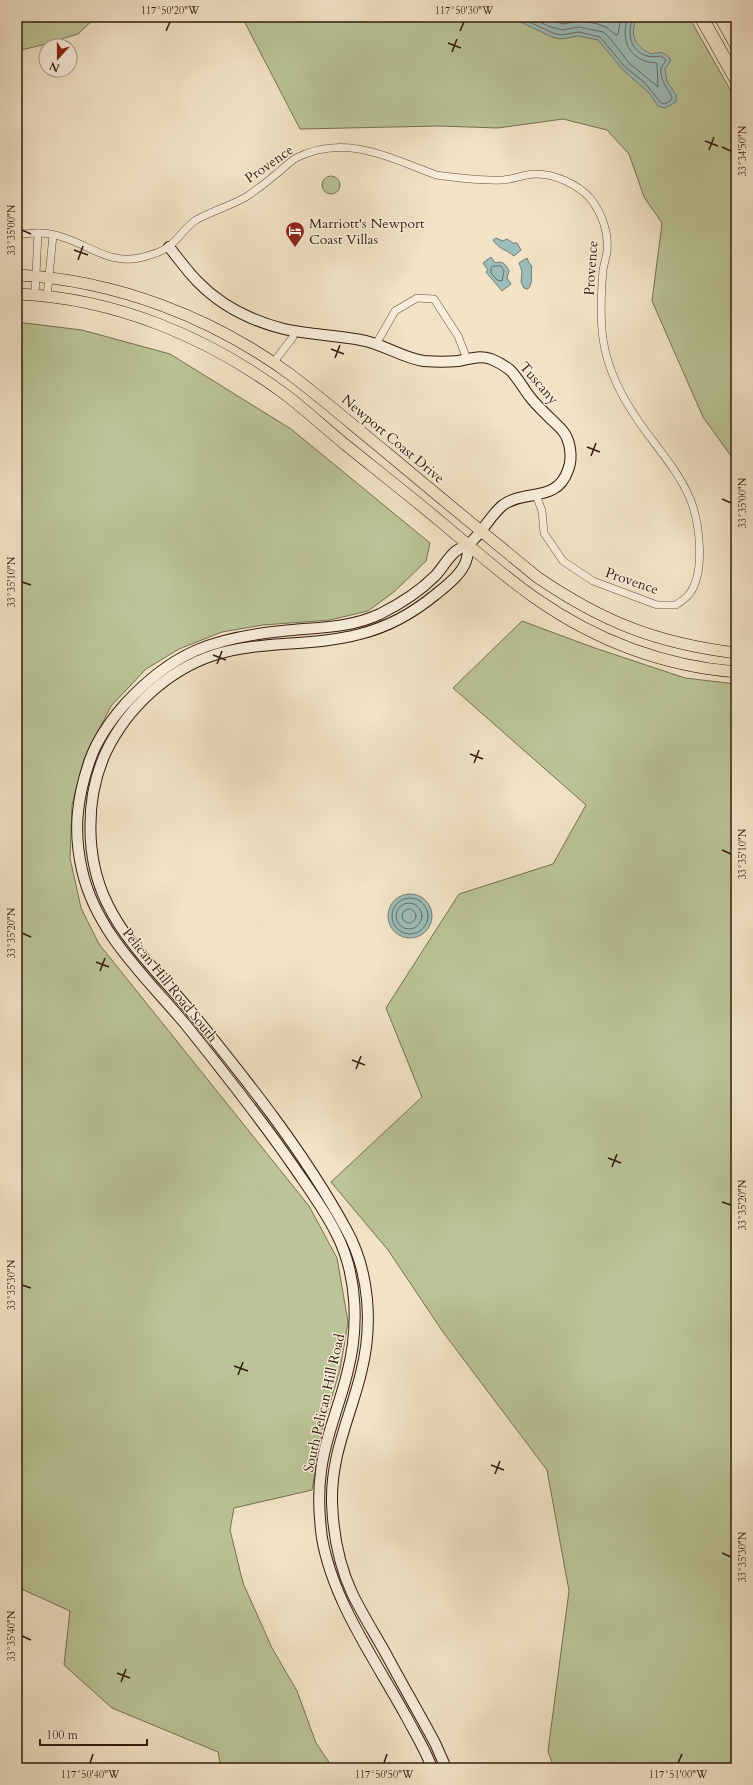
<svg xmlns="http://www.w3.org/2000/svg" width="753" height="1785" font-family="Cardo,serif">
	<style>
		.green { fill: #bac496; stroke: #767051 }
		.water { fill: #9cbdba; stroke: #727c74 }
		.lines { fill: none; stroke-linecap: round; stroke-linejoin: round }
		.shore { stroke: #686c63; stroke-width: 1 }
		.street-casing { stroke: #634d3a; stroke-width: 8 }
		.secondary-casing { stroke: #331b0c; stroke-width: 12 }
		.primary-casing { stroke: #331b0c; stroke-width: 12 }
		.highway-casing { stroke: #331b0c; stroke-width: 14 }
		.street { stroke: #f7edda; stroke-width: 7 }
		.secondary { stroke: #f7edda; stroke-width: 10 }
		.primary { stroke: #f2e3c6; stroke-width: 11 }
		.highway { stroke: #f2e3c6; stroke-width: 13 }
		.ticks { fill: none; stroke: #331b0c; stroke-width: 1.5 }
		.labels { text-anchor: middle; dominant-baseline: central; stroke-width: 3; stroke-linejoin: round; paint-order: stroke }
		.street-label { font-size: 14px; fill: #331b0c; stroke: #f7edda }
		.poi-label { font-size: 14px; fill: #331b0c; stroke: #f7edda; text-anchor: start }
		.neatline { fill: none; stroke: #331b0c; stroke-width: 1.5 }
		.ticks-label { font-size: 10px; text-anchor: middle; fill: #331b0c }
	</style>
	<rect width="100%" height="100%" fill="#f2e3c6"/>
	<filter id="stains"><feTurbulence type="fractalNoise" baseFrequency=".005" numOctaves="4"/><feColorMatrix values="0 0 0 0 .2 0 0 0 0 .09 0 0 0 0 .02 0 0 0 .5 -.17"/></filter>
	<radialGradient id="worn" r=".72"><stop offset=".6" stop-color="#630" stop-opacity="0"/><stop offset="1" stop-color="#630" stop-opacity=".3"/></radialGradient>
	<g class="green">
		<polygon points="17,17 96,17 78,34 42,45 17,51"/>
		<polygon points="242,17 689,17 736,100 736,463 703,417 652,301 662,223 644,197 629,154 607,130 563,119 498,128 439,126 300,129"/>
		<circle cx="331" cy="185" r="9"/>
		<polygon points="17,322 82,330 170,354 291,429 430,543 426,561 395,591 368,611 330,620 263,625 222,632 179,649 146,669 111,706 84,759 72,805 70,858 81,908 99,944 309,1206 337,1258 348,1322 340,1370 323,1426 312,1490 234,1508 230,1530 243,1583 272,1648 297,1691 316,1743 333,1768 221,1768 218,1752 112,1708 64,1665 70,1611 17,1587 17,1468 19,1454 17,1451"/>
		<polygon points="522,621 592,647 685,678 736,684 736,1768 554,1768 548,1751 569,1591 547,1470 443,1332 388,1250 331,1182 422,1097 386,1008 459,894 553,864 586,805 453,688"/>
	</g>
	<g class="water">
		<path d="M 510,17 L 638,17 C 628,33 635,47 651,54 C 660,52 665,51 671,60 L 665,69 L 667,81 L 676,95 L 676,102 L 665,108 L 658,106 L 649,93 L 623,70 L 598,40 L 578,36 L 561,39 L 552,37 Z"/>
		<path d="M 496,238 L 503,241 L 507,239 L 513,243 L 517,243 L 521,250 L 514,256 C 504,248 500,250 493,240 Z"/>
		<path d="M 491,257 L 495,263 C 503,260 506,265 509,271 L 507,278 L 511,284 L 502,291 L 486,272 L 488,270 L 483,263 Z"/>
		<path d="M 527,258 L 529,263 L 532,266 C 530,274 534,282 528,289 L 524,288 L 521,282 L 522,271 L 519,263 Z"/>
		<circle cx="410" cy="916" r="22"/>
	</g>
	<g class="lines">
		<g class="shore">
			<path d="M 519,17 L 553,33 L 562,35 L 579,32 L 600,37 L 625,67 L 644,82 L 661,103 L 665,104 L 671,100 L 672,97 C 668,89 659,79 661,68 C 662,65 665,63 666,60 L 661,56 C 635,61 624,39 633,17"/>
			<path d="M 530,17 L 548,26 L 562,30 L 579,27 L 603,32 L 609,37 L 629,63 L 658,87 L 657,63 C 654,62 651,63 648,62 C 626,56 621,36 628,17"/>
			<polyline points="543,17 563,24 578,21 594,23 606,27 616,35 618,34 621,17"/>
			<polygon points="493,266 501,266 504,271 502,281 497,280 491,273 491,268"/>
			<circle cx="410" cy="916" r="18"/>
			<circle cx="409" cy="916" r="13"/>
			<circle cx="409" cy="916" r="7"/>
		</g>
		<defs>
			<g id="street">
				<path d="M 17,235 C 33,232 50,232 65,238 C 92,247 110,264 139,258 C 148,256 160,253 168,247 C 178,240 185,227 196,220 C 212,211 230,206 246,197 C 256,190 266,183 275,175 C 282,170 289,162 296,158 C 345,133 390,158 436,175 C 458,178 481,181 503,180 C 514,179 525,174 536,174 C 555,174 577,184 590,198 C 602,213 609,233 607,252 C 606,258 604,264 603,270 C 601,293 600,317 603,339 C 608,375 629,410 650,437 C 665,457 682,478 691,501 C 700,525 705,572 690,593 C 687,598 681,601 676,605 L 657,605 L 593,581 L 563,561 L 544,533 L 542,511 L 536,495"/>
				<polyline points="35,295 38,233"/>
				<polyline points="47,297 53,235"/>
				<polyline points="376,344 395,311 417,298 434,299 458,336 467,359"/>
				<polyline points="273,363 293,337 293,330"/>
			</g>
			<g id="secondary">
				<path d="M 169,247 C 178,258 187,271 197,281 C 220,305 252,321 284,329 C 310,335 336,335 361,340 C 384,344 402,358 424,361 C 436,362 447,362 458,361 C 469,359 479,355 491,359 C 496,361 505,366 510,370 C 518,378 523,388 530,397 C 537,406 545,413 553,421 C 559,427 564,430 567,438 C 571,447 572,461 568,470 C 557,503 525,489 503,505 C 492,514 484,529 474,539 C 469,545 462,547 456,551 C 448,557 442,569 435,576 C 419,592 400,604 380,614 C 348,629 316,627 282,631 C 213,638 173,652 125,704 C 111,720 97,740 90,760 C 77,797 73,831 82,870 C 96,933 146,977 186,1025 C 223,1071 260,1118 294,1167 C 309,1189 324,1209 336,1233 C 358,1275 359,1329 347,1374 C 339,1407 325,1437 321,1471 C 318,1493 319,1516 322,1538 C 333,1602 376,1661 407,1718 C 416,1735 426,1751 432,1768"/>
				<path d="M 446,1768 L 435,1743 C 419,1713 402,1684 386,1654 C 375,1634 362,1614 352,1593 C 339,1565 333,1532 332,1502 C 331,1454 350,1418 361,1373 C 373,1326 370,1272 346,1229 C 304,1152 248,1082 193,1014 C 165,980 125,942 107,903 C 85,858 85,797 106,752 C 127,708 168,670 214,655 C 261,640 312,647 360,634 C 388,627 413,613 435,595 C 446,586 462,574 466,561 C 468,556 468,551 469,546"/>
			</g>
			<g id="primary">
				<path d="M 17,275 C 115,280 212,317 291,375 C 324,400 355,427 387,453 C 437,495 487,536 537,577 C 603,622 656,643 736,653"/>
				<path d="M 17,294 C 115,298 208,337 286,395 C 307,411 327,430 347,446 C 378,471 410,496 441,522 C 472,548 502,575 535,598 C 595,640 663,666 736,672"/>
			</g>
			<g id="highway">
				<polyline points="701,17 736,79"/>
				<polyline points="721,17 736,44"/>
			</g>
		</defs>
		<use href="#street" class="street-casing"/>
		<use href="#secondary" class="secondary-casing"/>
		<use href="#primary" class="primary-casing"/>
		<use href="#highway" class="highway-casing"/>
		<use href="#street" class="street"/>
		<use href="#secondary" class="secondary"/>
		<use href="#primary" class="primary"/>
		<use href="#highway" class="highway"/>
	</g>
	<path class="ticks" d="M 166,31 L 170,22M 460,31 L 464,22M 448,43 L 461,48M 452,52 L 457,39M 705,141 L 718,146M 722,147 L 731,151M 709,150 L 714,137M 22,230 L 31,234M 74,250 L 88,255M 78,260 L 83,246M 331,349 L 344,354M 335,358 L 340,345M 587,447 L 600,452M 591,456 L 596,443M 722,499 L 731,503M 22,582 L 31,585M 213,655 L 226,660M 217,664 L 222,651M 470,754 L 483,759M 474,763 L 479,750M 722,850 L 731,854M 22,933 L 31,937M 96,962 L 109,967M 100,971 L 105,958M 352,1060 L 365,1065M 356,1069 L 361,1056M 608,1158 L 621,1163M 612,1167 L 617,1154M 722,1202 L 731,1205M 22,1285 L 31,1288M 234,1366 L 248,1371M 238,1375 L 243,1362M 491,1465 L 504,1470M 495,1474 L 500,1461M 722,1553 L 731,1557M 22,1636 L 31,1640M 117,1673 L 130,1678M 121,1682 L 126,1669M 90,1763 L 93,1754M 384,1763 L 387,1754M 678,1763 L 682,1754"/>
	<defs>
		<symbol id="hotel-pin" viewBox="-11 -11 22 30"><path d="M0 17L-7.5 6A9.5 9.5 0 1 1 7.5 6Z" fill="#8f2418" stroke="#f7edda"/><path d="M-6-4.5h1.5V1H6V5H4.5V3h-9V5H-6ZM-4 0a1.8 1.8 0 1 1 3.6 0ZM.5 0V-2.5h3Q6-2.5 6 0Z" fill="#fff"/></symbol>
	</defs>
	<g fill-rule="evenodd">
		<use href="#hotel-pin" x="284" y="220" width="22" height="30"/>
	</g>
	<g class="labels">
		<g class="street-label">
			<text transform="translate(269 164) rotate(-35)">Provence</text>
			<text transform="translate(591 268) rotate(-86)">Provence</text>
			<text transform="translate(539 383) rotate(49)">Tuscany</text>
			<text transform="translate(393 439) rotate(40)">Newport Coast Drive</text>
			<text transform="translate(632 581) rotate(19)">Provence</text>
			<text transform="translate(170 985) rotate(51)">Pelican Hill Road South</text>
			<text transform="translate(324 1403) rotate(-77)">South Pelican Hill Road</text>
		</g>
		<g class="poi-label">
			<text x="309" y="223">Marriott's Newport<tspan x="309" dy="16">Coast Villas</tspan></text>
		</g>
	</g>
	<rect width="753" height="1785" fill="none" stroke="#f2e3c6" stroke-width="44"/>
	<g transform="translate(58 58) rotate(201)"><circle r="19" fill="#f7edda" stroke="#a99988"/>
	<path d="M0-3L7 15L0 10L-7 15Z" fill="#8f2418"/>
	<text y="-6" font-size="11" font-weight="bold" text-anchor="middle" fill="#331b0c">N</text>
	</g>
	<path d="M40 1739v6h107v-6" fill="none" stroke="#331b0c" stroke-width="2"/>
	<text x="46" y="1739" font-size="12" fill="#331b0c" stroke="#f7edda" stroke-width="3" paint-order="stroke">100 m</text>
	<rect x="22" y="22" width="709" height="1741" class="neatline"/>
	<g class="ticks-label">
		<text x="170" y="14">117°50'20"W</text>
		<text x="464" y="14">117°50'30"W</text>
		<text transform="translate(742 151) rotate(-90)" y="4">33°34'50"N</text>
		<text transform="translate(11 230) rotate(-90)" y="4">33°35'00"N</text>
		<text transform="translate(742 503) rotate(-90)" y="4">33°35'00"N</text>
		<text transform="translate(11 582) rotate(-90)" y="4">33°35'10"N</text>
		<text transform="translate(742 854) rotate(-90)" y="4">33°35'10"N</text>
		<text transform="translate(11 933) rotate(-90)" y="4">33°35'20"N</text>
		<text transform="translate(742 1205) rotate(-90)" y="4">33°35'20"N</text>
		<text transform="translate(11 1285) rotate(-90)" y="4">33°35'30"N</text>
		<text transform="translate(742 1557) rotate(-90)" y="4">33°35'30"N</text>
		<text transform="translate(11 1636) rotate(-90)" y="4">33°35'40"N</text>
		<text x="90" y="1778">117°50'40"W</text>
		<text x="384" y="1778">117°50'50"W</text>
		<text x="678" y="1778">117°51'00"W</text>
	</g>
	<rect width="100%" height="100%" filter="url(#stains)"/>
	<rect width="100%" height="100%" fill="url(#worn)"/>
</svg>
